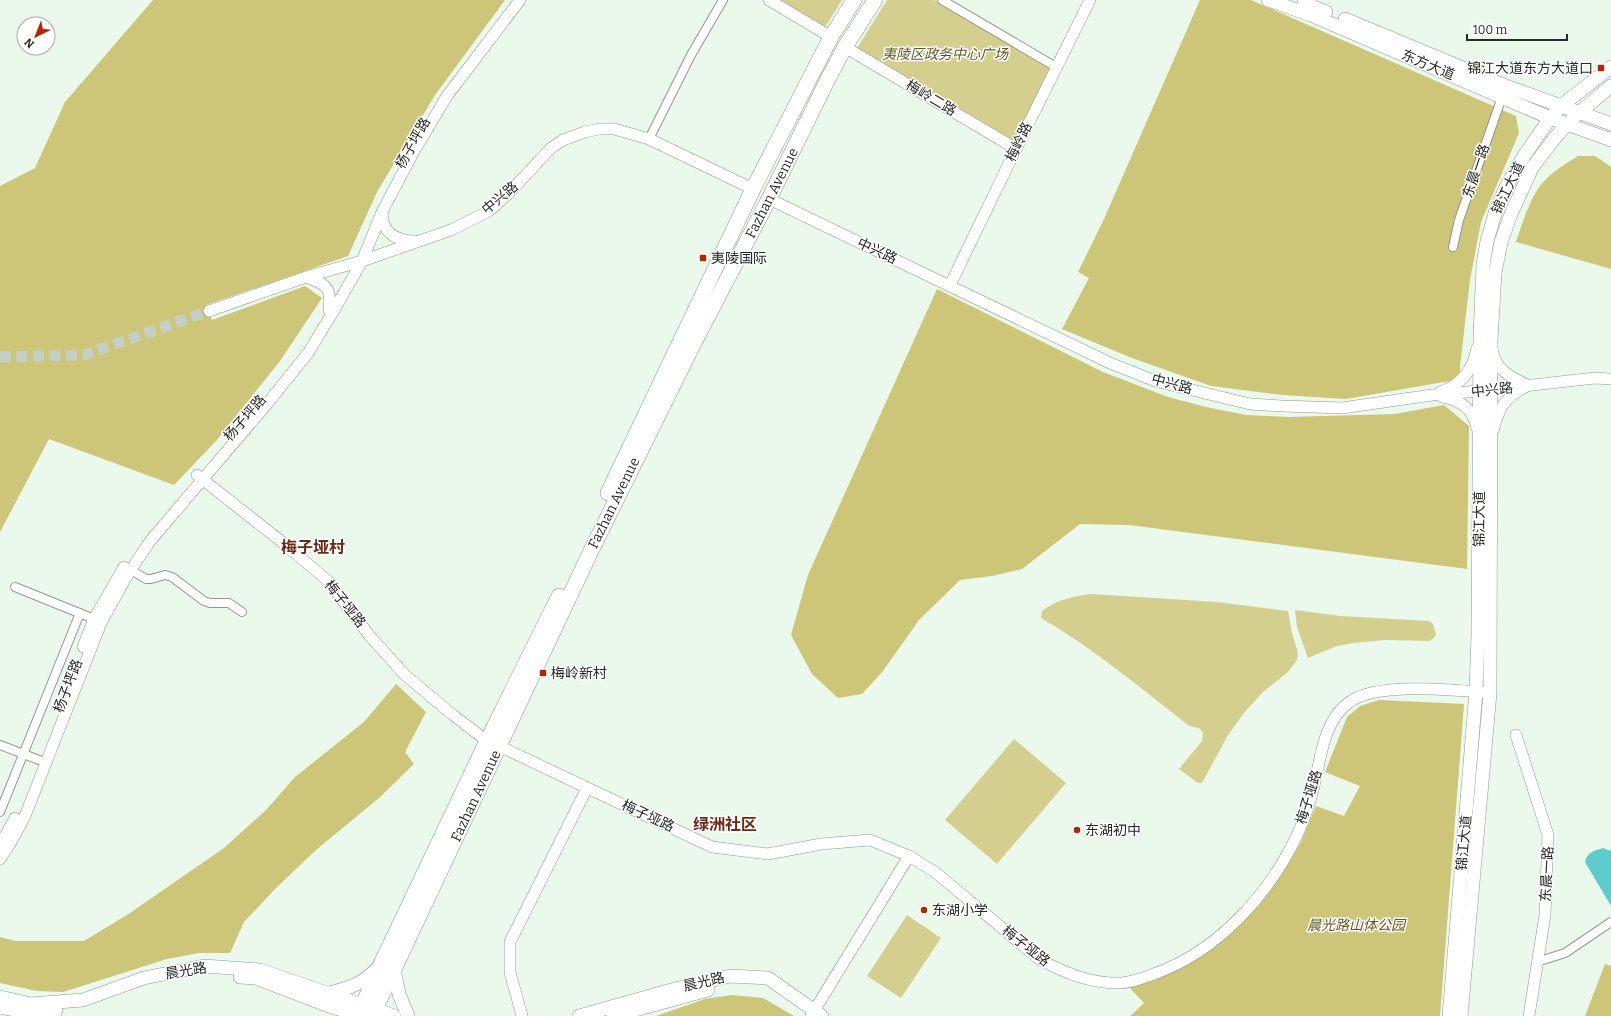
<svg xmlns="http://www.w3.org/2000/svg" width="1611" height="1016" font-family="Bitter,'Noto Sans SC',serif">
	<style>
		.green { fill: #d5cf8f }
		.forest { fill: #cdc577 }
		.water { fill: #5ecccd }
		.lines { fill: none; stroke-linecap: round; stroke-linejoin: round }
		.secondary-tunnel { stroke: #c4d0c5; stroke-width: 11; stroke-dasharray: 11 5.5; stroke-linecap: butt }
		.street-casing { stroke: #8e9a8f; stroke-width: 10 }
		.secondary-casing { stroke: #8e9a8f; stroke-width: 12 }
		.primary-casing { stroke: #8e9a8f; stroke-width: 14 }
		.highway-casing { stroke: #8e9a8f; stroke-width: 16 }
		.street { stroke: #fff; stroke-width: 8 }
		.secondary { stroke: #fff; stroke-width: 11 }
		.primary { stroke: #fff; stroke-width: 13 }
		.highway { stroke: #fff; stroke-width: 15 }
		.poi-dot { fill: #b22600; stroke: #fff; stroke-width: 1.5 }
		.labels { text-anchor: middle; dominant-baseline: central; stroke-width: 3; stroke-linejoin: round; paint-order: stroke }
		.park-label { font-size: 14px; font-style: italic; fill: #605a20; stroke: #fff }
		.street-label { font-size: 14px; fill: #262b27; stroke: #fff }
		.poi-label { font-size: 14px; fill: #262b27; stroke: #fff; text-anchor: start }
		.quarter-label { font-size: 16px; font-weight: bold; fill: #6c291a; stroke: #fff }
	</style>
	<rect width="100%" height="100%" fill="#ebf9ed"/>
	<g class="green">
		<polygon points="775,0 842,0 824,29"/>
		<polygon points="887,0 935,0 1051,68 1015,143 857,48"/>
		<path d="M 1092,594 L 1217,602 L 1288,611 L 1292,633 L 1298,653 L 1297,660 L 1288,672 L 1263,692 L 1243,714 L 1227,737 L 1202,783 L 1198,783 L 1179,769 L 1202,741 L 1203,733 L 1199,728 L 1189,726 C 1141,688 1094,649 1041,618 L 1042,611 C 1056,600 1074,596 1092,594 Z"/>
		<polygon points="1295,610 1341,616 1429,621 1433,624 1436,634 1434,638 1429,641 1384,640 1354,643 1337,646 1308,658 1297,627"/>
		<polygon points="1014,739 1066,783 997,864 945,820"/>
		<polygon points="907,915 941,938 901,998 867,976"/>
	</g>
	<g class="forest">
		<polygon points="153,0 505,0 435,95 377,192 348,256 206,305 212,320 305,286 322,298 280,361 216,441 174,485 49,439 0,532 0,186 35,168 65,102"/>
		<polygon points="1200,0 1251,0 1516,116 1519,133 1481,222 1470,280 1460,366 1461,379 1346,399 1283,395 1211,386 1132,358 1062,329 1089,278 1078,272 1104,219"/>
		<path d="M 1578,156 L 1595,156 L 1611,167 L 1611,269 L 1516,242 C 1522,225 1527,207 1536,192 C 1545,176 1563,165 1578,156 Z"/>
		<polygon points="937,289 1103,372 1168,397 1206,407 1246,415 1289,417 1395,414 1444,405 1469,426 1467,569 1129,525 1080,524 1022,569 992,576 960,580 919,620 883,671 862,694 838,698 812,674 791,635 808,575"/>
		<polygon points="396,684 426,712 405,752 414,764 379,798 316,850 276,888 244,922 230,953 199,953 167,959 63,992 37,991 0,983 0,937 16,941 84,941 130,913 224,848 266,810 295,777 364,722"/>
		<polygon points="1379,700 1464,704 1440,1016 1130,1016 1144,1003 1129,987 1149,980 1185,963 1230,935 1282,874 1301,842 1316,806 1344,816 1360,786 1325,772 1347,717 1360,706"/>
		<polygon points="1605,964 1611,966 1611,1016 1585,1016"/>
		<polygon points="732,995 763,998 794,1016 656,1016 705,999"/>
	</g>
	<path class="water" d="M 1603,848 L 1611,851 L 1611,906 L 1585,862 C 1587,852 1594,851 1603,848 Z"/>
	<g class="lines">
		<polyline class="secondary-tunnel" points="0,357 84,355 209,311"/>
		<defs>
			<g id="street">
				<polyline points="942,0 1056,67"/>
				<polyline points="649,139 691,55 723,0"/>
				<polyline points="1453,247 1459,220 1502,97"/>
				<polyline points="131,570 146,579 151,579 165,575 172,577 204,601 210,603 229,603 242,612"/>
				<polyline points="15,587 94,619"/>
				<polyline points="0,745 39,760"/>
				<polyline points="0,812 80,613"/>
				<polyline points="1537,962 1565,953 1611,922"/>
			</g>
			<g id="secondary">
				<polyline points="769,0 831,37"/>
				<polyline points="845,47 1016,149"/>
				<polyline points="769,199 1110,363 1155,381 1250,404 1282,406 1342,408 1432,395 1479,391 1595,378 1611,379"/>
				<path d="M 382,212 C 383,215 382,219 383,222 C 388,237 401,241 415,241"/>
				<path d="M 306,277 C 326,285 332,286 329,310"/>
				<polyline points="950,285 1016,149 1090,0"/>
				<polyline points="209,311 306,277 362,261 451,230 489,211 509,193 551,148 563,140 585,132 599,129 614,129 649,139 753,189"/>
				<path d="M 1492,349 C 1496,370 1510,377 1527,385"/>
				<path d="M 1440,392 C 1461,385 1473,370 1477,348"/>
				<path d="M 1442,397 C 1461,400 1473,409 1477,428"/>
				<path d="M 1493,431 C 1499,407 1504,399 1525,387"/>
				<polyline points="197,475 282,542 328,581 369,635 405,675 453,715 487,741"/>
				<polyline points="83,647 94,619 124,567"/>
				<polyline points="1516,735 1548,835 1545,915 1529,1016"/>
				<path d="M 499,746 L 712,847 L 768,854 L 821,844 L 870,840 L 909,856 L 935,872 L 1039,959 C 1065,973 1091,984 1121,983 C 1133,982 1143,978 1154,974 C 1218,951 1270,894 1298,833 C 1305,818 1310,802 1314,786 C 1321,757 1323,723 1348,703 C 1375,681 1456,690 1490,693"/>
				<polyline points="0,845 15,818"/>
				<polyline points="0,859 11,842 25,816 101,623 128,574 151,540 267,404 308,353 333,312 362,261 382,212 413,153 447,96 520,0"/>
				<polyline points="522,1016 510,972 510,942 587,788"/>
				<polyline points="811,1016 909,856"/>
			</g>
			<g id="primary">
				<polyline points="1268,0 1311,15 1550,118 1611,140"/>
				<polyline points="1304,0 1314,7 1326,12"/>
				<polyline points="1345,19 1506,86 1611,124"/>
				<polyline points="394,969 399,994 408,1016"/>
				<polyline points="240,977 256,978 326,1005 361,1016"/>
				<path d="M 329,993 C 351,988 363,983 379,967"/>
				<polyline points="0,997 31,1004 83,1000 144,978 204,966 260,970 394,1016"/>
				<polyline points="0,1007 30,1013 56,1011"/>
				<polyline points="579,1016 675,989 730,976 768,978 822,1016"/>
				<polyline points="613,1016 708,990"/>
				<polyline points="1449,1016 1476,692 1478,634 1480,336 1483,265 1487,241 1496,210 1506,187 1524,156 1550,118 1561,106 1611,67"/>
				<polyline points="1461,1016 1490,693 1491,340 1495,273 1501,242 1511,214 1532,168 1554,139 1567,124 1580,112 1611,86"/>
			</g>
			<g id="highway">
				<polyline points="608,493 753,189 831,37 854,0"/>
				<polyline points="358,1016 380,966 487,741 559,596"/>
				<polyline points="372,1016 590,553 694,343 769,199 827,81 845,47 875,0"/>
			</g>
		</defs>
		<use href="#street" class="street-casing"/>
		<use href="#secondary" class="secondary-casing"/>
		<use href="#primary" class="primary-casing"/>
		<use href="#highway" class="highway-casing"/>
		<use href="#street" class="street"/>
		<use href="#secondary" class="secondary"/>
		<use href="#primary" class="primary"/>
		<use href="#highway" class="highway"/>
	</g>
	<g class="poi-dot">
		<rect x="1597" y="64" width="8" height="8" rx="2"/>
		<rect x="699" y="254" width="8" height="8" rx="2"/>
		<rect x="539" y="669" width="8" height="8" rx="2"/>
		<circle cx="1077" cy="830" r="4"/>
		<circle cx="924" cy="910" r="4"/>
	</g>
	<g class="labels">
		<g class="park-label">
			<text x="945" y="54">夷陵区政务中心广场</text>
			<text x="1356" y="925">晨光路山体公园</text>
		</g>
		<g class="street-label">
			<text transform="translate(1428 65) rotate(23)">东方大道</text>
			<text transform="translate(931 98) rotate(31)">梅岭二路</text>
			<text transform="translate(1019 142) rotate(-64)">梅岭路</text>
			<text transform="translate(413 143) rotate(-61)">杨子坪路</text>
			<text transform="translate(1476 171) rotate(-71)">东晨一路</text>
			<text transform="translate(1508 188) rotate(-64)">锦江大道</text>
			<text transform="translate(772 193) rotate(-63)">Fazhan Avenue</text>
			<text transform="translate(500 198) rotate(-40)">中兴路</text>
			<text transform="translate(877 251) rotate(25)">中兴路</text>
			<text transform="translate(1172 384) rotate(15)">中兴路</text>
			<text transform="translate(1492 390) rotate(-6)">中兴路</text>
			<text transform="translate(245 418) rotate(-49)">杨子坪路</text>
			<text transform="translate(614 503) rotate(-64)">Fazhan Avenue</text>
			<text transform="translate(1479 519) rotate(-90)">锦江大道</text>
			<text transform="translate(345 604) rotate(51)">梅子垭路</text>
			<text transform="translate(68 686) rotate(-69)">杨子坪路</text>
			<text transform="translate(476 796) rotate(-65)">Fazhan Avenue</text>
			<text transform="translate(1309 797) rotate(-73)">梅子垭路</text>
			<text transform="translate(648 816) rotate(25)">梅子垭路</text>
			<text transform="translate(1464 843) rotate(-85)">锦江大道</text>
			<text transform="translate(1547 874) rotate(-87)">东晨一路</text>
			<text transform="translate(1026 946) rotate(38)">梅子垭路</text>
			<text transform="translate(186 971) rotate(-9)">晨光路</text>
			<text transform="translate(704 982) rotate(-13)">晨光路</text>
		</g>
		<g class="poi-label">
			<text x="1593" y="68" text-anchor="end">锦江大道东方大道口</text>
			<text x="711" y="258">夷陵国际</text>
			<text x="551" y="673">梅岭新村</text>
			<text x="1085" y="830">东湖初中</text>
			<text x="932" y="910">东湖小学</text>
		</g>
		<g class="quarter-label">
			<text x="313" y="547">梅子垭村</text>
			<text x="725" y="824">绿洲社区</text>
		</g>
	</g>
	<g transform="translate(36 36) rotate(223)"><circle r="19" fill="#ffffff" stroke="#a8aaa9"/>
	<path d="M0-3L7 15L0 10L-7 15Z" fill="#b22600"/>
	<text y="-6" font-size="11" font-weight="bold" text-anchor="middle" fill="#262b27">N</text>
	</g>
	<path d="M1467 34v6h100v-6" fill="none" stroke="#262b27" stroke-width="2"/>
	<text x="1473" y="34" font-size="12" fill="#262b27" stroke="#ffffff" stroke-width="3" paint-order="stroke">100 m</text>
</svg>
